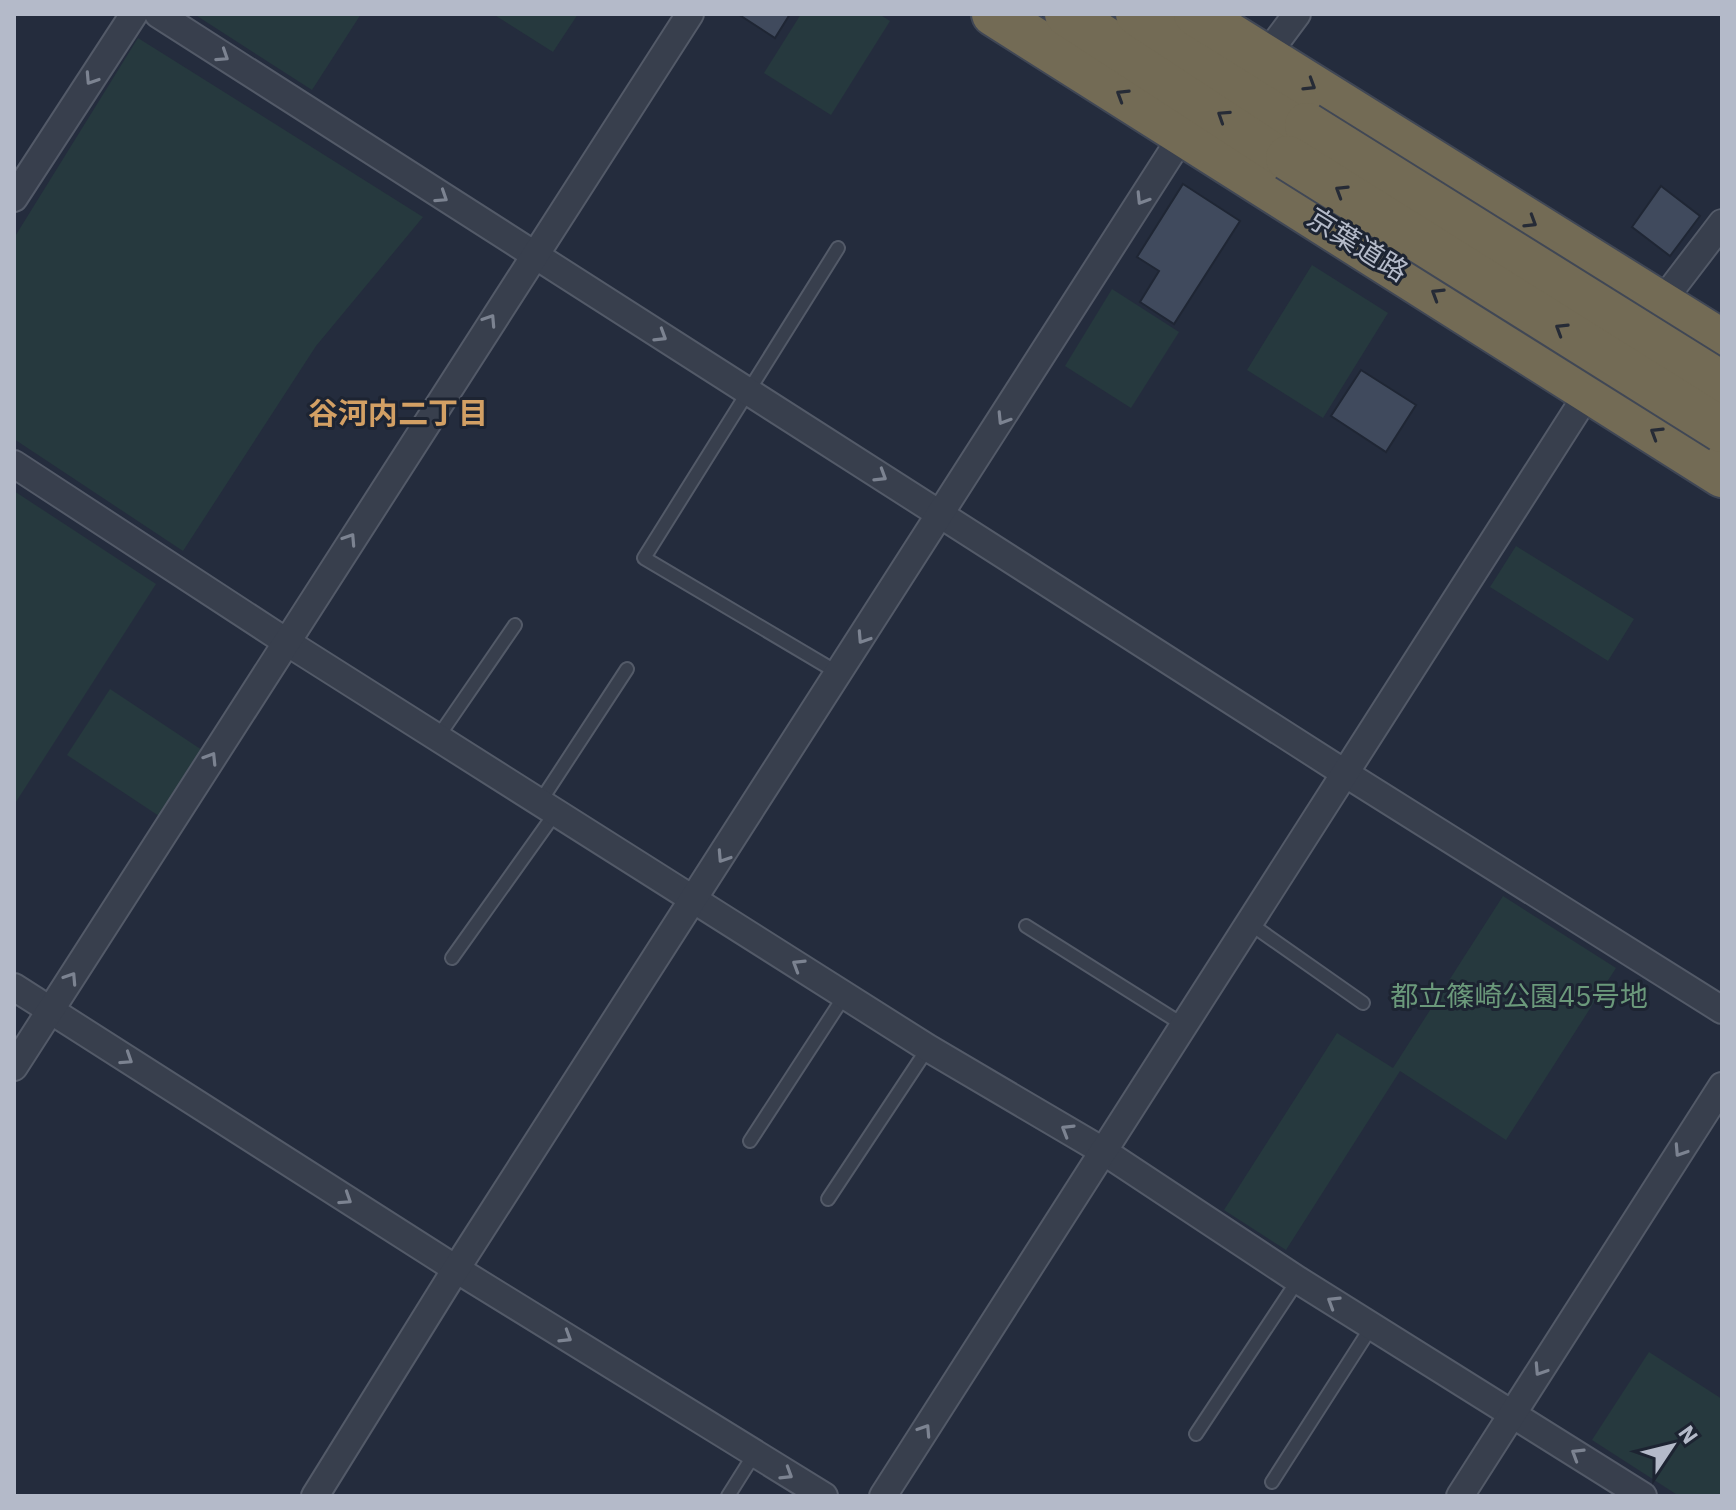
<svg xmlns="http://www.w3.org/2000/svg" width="1736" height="1510" font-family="'IBM Plex Sans','Noto Sans JP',sans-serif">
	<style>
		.green { fill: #26393e }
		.building { fill: #404a5d; stroke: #1f2634; stroke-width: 2 }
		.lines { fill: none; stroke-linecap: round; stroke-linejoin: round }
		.lane-casing { stroke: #535a68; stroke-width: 16 }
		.street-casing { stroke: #535a68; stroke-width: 30 }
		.highway-casing { stroke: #404755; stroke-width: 48 }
		.lane { stroke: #383f4d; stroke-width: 12 }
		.street { stroke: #383f4d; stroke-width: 26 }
		.highway { stroke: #736b55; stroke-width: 44 }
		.highway-bridge-casing { stroke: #404755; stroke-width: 48; stroke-linecap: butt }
		.highway-bridge { stroke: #736b55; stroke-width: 44 }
		.oneway { stroke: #7c8391 }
		.oneway2 { stroke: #262b36 }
		.labels { text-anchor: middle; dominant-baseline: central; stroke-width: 6; stroke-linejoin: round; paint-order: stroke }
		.street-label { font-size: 28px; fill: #b4bac9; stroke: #1d2432 }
		.park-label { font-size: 28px; fill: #6b997b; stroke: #1d2432 }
		.neighbourhood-label { font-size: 30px; font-weight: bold; fill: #d3a064; stroke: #1d2432 }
	</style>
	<rect width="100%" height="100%" fill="#242c3d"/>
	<g class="green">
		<polygon points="194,14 361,14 312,90"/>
		<polygon points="493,14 578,14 553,52"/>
		<polygon points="801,14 879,14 890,21 831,115 764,73"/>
		<polygon points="138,38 423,217 316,346 183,551 14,439 14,238"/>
		<polygon points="1312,265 1388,313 1323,418 1247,370"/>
		<polygon points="1112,289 1179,332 1131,408 1065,366"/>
		<polygon points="14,491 156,584 14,805"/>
		<polygon points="1516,546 1634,619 1608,661 1490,587"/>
		<polygon points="110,689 202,750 159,816 67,755"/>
		<polygon points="1503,896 1616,968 1506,1140 1400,1071 1286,1250 1224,1210 1337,1033 1393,1068"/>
		<polygon points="1649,1352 1722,1399 1722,1496 1679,1496 1592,1440"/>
	</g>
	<g class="building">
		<polygon points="738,14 790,14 775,38"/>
		<polygon points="1183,184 1240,221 1174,324 1140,302 1159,271 1137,257"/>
		<polygon points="1661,186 1700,216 1670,256 1632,227"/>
		<polygon points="1361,370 1416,405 1386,452 1331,416"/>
	</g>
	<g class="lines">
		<defs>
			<g id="lane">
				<polyline points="838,248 644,558 840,674"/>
				<polyline points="438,737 515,625"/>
				<polyline points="540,802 627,669"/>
				<polyline points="1249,923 1363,1003"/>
				<polyline points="1026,926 1185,1026"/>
				<polyline points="452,958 556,812"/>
				<polyline points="750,1141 845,995"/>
				<polyline points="828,1199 928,1048"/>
				<polyline points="1196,1434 1298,1280"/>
				<polyline points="1272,1482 1372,1326"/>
				<polyline points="728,1496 755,1453"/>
			</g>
			<g id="street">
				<polyline points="158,14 1343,772 1722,1010"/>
				<polyline points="1265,57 1297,14"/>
				<polyline points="14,198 134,14"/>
				<polyline points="1654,312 1722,223"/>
				<polyline points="14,464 285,641 928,1048 1103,1151 1298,1280 1643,1496"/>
				<polyline points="14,987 456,1269 824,1496"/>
				<polyline points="14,1067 690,14"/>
				<polyline points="315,1496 456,1269 1184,133"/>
				<polyline points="883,1496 1595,382"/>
				<polyline points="1460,1496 1722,1086"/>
			</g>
			<g id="highway">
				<polyline points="994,14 1722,475"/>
				<polyline points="1067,14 1288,158"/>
				<polyline points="1138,14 1307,125"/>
				<polyline points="1196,14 1722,342"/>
			</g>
		</defs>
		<use href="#lane" class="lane-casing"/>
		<use href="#street" class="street-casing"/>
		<use href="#highway" class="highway-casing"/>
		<use href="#lane" class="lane"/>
		<use href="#street" class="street"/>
		<use href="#highway" class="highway"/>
		<defs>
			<g id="highway-bridge">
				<polyline points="1307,125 1722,384"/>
				<polyline points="1288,158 1722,430"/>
			</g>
		</defs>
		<use href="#highway-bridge" class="highway-bridge-casing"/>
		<use href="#highway-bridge" class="highway-bridge"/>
	</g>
	<defs><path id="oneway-chevron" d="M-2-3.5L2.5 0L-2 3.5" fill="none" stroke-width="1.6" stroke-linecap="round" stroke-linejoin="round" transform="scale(2)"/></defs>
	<g class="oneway">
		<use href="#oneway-chevron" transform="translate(223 56) rotate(33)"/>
		<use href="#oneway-chevron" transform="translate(91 79) rotate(123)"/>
		<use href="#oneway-chevron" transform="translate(442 197) rotate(33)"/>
		<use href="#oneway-chevron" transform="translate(1142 199) rotate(122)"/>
		<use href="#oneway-chevron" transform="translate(490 320) rotate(-57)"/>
		<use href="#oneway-chevron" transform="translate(661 336) rotate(32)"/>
		<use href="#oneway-chevron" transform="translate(1003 419) rotate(122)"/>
		<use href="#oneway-chevron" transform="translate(881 476) rotate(32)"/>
		<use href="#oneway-chevron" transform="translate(350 539) rotate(-57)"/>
		<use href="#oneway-chevron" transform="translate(863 638) rotate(123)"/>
		<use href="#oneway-chevron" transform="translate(211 758) rotate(-58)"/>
		<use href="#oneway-chevron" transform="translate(723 857) rotate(123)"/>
		<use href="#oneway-chevron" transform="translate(798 965) rotate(-148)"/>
		<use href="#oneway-chevron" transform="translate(71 978) rotate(-57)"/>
		<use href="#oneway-chevron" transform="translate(127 1059) rotate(33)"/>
		<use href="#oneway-chevron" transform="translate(1067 1130) rotate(-149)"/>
		<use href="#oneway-chevron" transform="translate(1680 1151) rotate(123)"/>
		<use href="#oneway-chevron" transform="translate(346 1199) rotate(33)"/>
		<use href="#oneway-chevron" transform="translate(1333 1302) rotate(-148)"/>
		<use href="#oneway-chevron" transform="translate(566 1337) rotate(32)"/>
		<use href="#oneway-chevron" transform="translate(1540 1370) rotate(123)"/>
		<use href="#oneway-chevron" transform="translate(925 1430) rotate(-57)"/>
		<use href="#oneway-chevron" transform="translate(1577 1454) rotate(-148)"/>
		<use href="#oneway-chevron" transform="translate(787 1474) rotate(32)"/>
	</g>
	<g class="oneway2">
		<use href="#oneway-chevron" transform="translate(1310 85) rotate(32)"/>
		<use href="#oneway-chevron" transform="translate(1122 95) rotate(-148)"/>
		<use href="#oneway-chevron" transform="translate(1223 116) rotate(-147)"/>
		<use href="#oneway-chevron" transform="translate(1341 191) rotate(-148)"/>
		<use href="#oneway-chevron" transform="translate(1531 222) rotate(32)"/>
		<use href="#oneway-chevron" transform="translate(1437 294) rotate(-148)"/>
		<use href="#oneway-chevron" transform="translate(1561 329) rotate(-148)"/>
		<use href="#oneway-chevron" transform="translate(1656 433) rotate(-148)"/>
	</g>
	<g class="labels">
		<g class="street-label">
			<text transform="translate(1358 244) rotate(32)">京葉道路</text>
		</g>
		<g class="park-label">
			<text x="1519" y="995">都立篠崎公園45号地</text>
		</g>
		<g class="neighbourhood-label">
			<text x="398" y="412">谷河内二丁目</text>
		</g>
	</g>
	<rect width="1736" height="1510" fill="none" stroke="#b4bac9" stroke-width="32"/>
	<g transform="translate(1672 1446) rotate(55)" stroke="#1d2432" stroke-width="6" paint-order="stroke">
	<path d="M0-6L14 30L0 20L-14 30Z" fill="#b4bac9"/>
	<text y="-12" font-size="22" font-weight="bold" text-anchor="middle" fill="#b4bac9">N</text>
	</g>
</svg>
